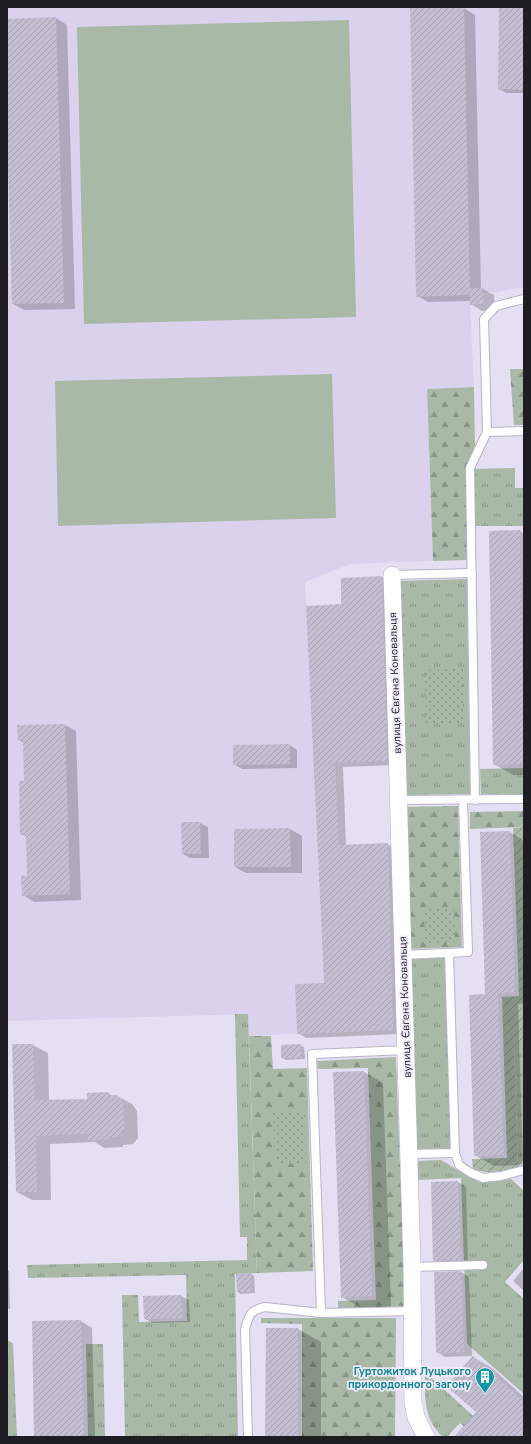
<svg xmlns="http://www.w3.org/2000/svg" width="531" height="1444" font-family="'Nunito Sans',sans-serif">
	<style>
		.built { fill: #dad2ed }
		.grass { fill: url(#grass-tufts) }
		.forest { fill: url(#forest-firs) }
		.park { fill: url(#park-dots) }
		.garden { fill: url(#garden-furrows) }
		.pitch { fill: #a9b8a7 }
		.shadow { fill: #0003 }
		.building { fill: url(#building-hatch) }
		.lines { fill: none; stroke-linecap: round; stroke-linejoin: round }
		.lane-casing { stroke: #b9b3c6; stroke-width: 10 }
		.street-casing { stroke: #b9b3c6; stroke-width: 18 }
		.lane { stroke: #fff; stroke-width: 8 }
		.street { stroke: #fff; stroke-width: 17 }
		.labels { text-anchor: middle; dominant-baseline: central; stroke-width: 3.5; stroke-linejoin: round; paint-order: stroke }
		.street-label { font-size: 11px; fill: #1f1d24; stroke: #f2edfd }
		.culture-label { font-size: 11px; font-weight: bold; fill: #0d838f; stroke: #f2edfd; text-anchor: end }
	</style>
	<defs>
		<pattern id="grass-tufts" width="24" height="20" patternUnits="userSpaceOnUse"><rect width="24" height="20" fill="#a9b8a7"/><path d="M3 7l-1-3M5 7V3M7 7l1-3M15 17l-1-3M17 17v-4M19 17l1-3" fill="none" stroke="#899588"/></pattern>
		<pattern id="forest-firs" width="22" height="20" patternUnits="userSpaceOnUse"><rect width="22" height="20" fill="#a9b8a7"/><path d="M5 1l3.5 6h-7zM16 11l3.5 6h-7z" fill="#899588"/></pattern>
		<pattern id="park-dots" width="8" height="8" patternUnits="userSpaceOnUse"><rect width="8" height="8" fill="#a9b8a7"/><path d="M2 2h.1M6 6h.1" fill="none" stroke="#899588" stroke-width="1.8" stroke-linecap="round"/></pattern>
		<pattern id="garden-furrows" width="10" height="10" patternUnits="userSpaceOnUse"><rect width="10" height="10" fill="#a9b8a7"/><path d="M-1 1l2-2M0 10L10 0M9 11l2-2" fill="none" stroke="#899588"/></pattern>
		<pattern id="building-hatch" width="6" height="6" patternUnits="userSpaceOnUse"><rect width="6" height="6" fill="#c4bed2"/><path d="M-1 1l2-2M0 6l6-6M5 7l2-2" fill="none" stroke="#a8a3b4"/></pattern>
	</defs>
	<rect width="100%" height="100%" fill="#e5dff3"/>
	<polygon class="built" points="7,7 524,7 524,287 498,292 484,292 484,304 470,305 474,387 427,389 433,561 350,564 305,582 326,1032 249,1036 248,1014 7,1021"/>
	<g class="grass">
		<polygon points="515,468 515,488 524,488 524,536 524,526 475,526 474,469"/>
		<polygon points="467,579 470,794 405,795 398,581"/>
		<polygon points="524,768 524,794 481,794 480,769"/>
		<polygon points="445,956 451,1149 415,1151 410,957"/>
		<polygon points="235,1014 248,1014 257,1273 235,1274 238,1437 125,1437 122,1295 138,1295 139,1322 187,1321 186,1275 28,1278 27,1265 247,1260 247,1237 240,1237"/>
		<polygon points="514,1044 524,1044 524,1159 518,1167"/>
		<path d="M 441,1160 C 469,1176 475,1187 510,1178 L 524,1191 L 524,1260 L 505,1282 L 524,1299 L 524,1394 L 467,1344 L 461,1178 L 416,1180 L 416,1161 Z"/>
		<polygon points="7,1340 13,1343 17,1437 7,1437"/>
		<polygon points="86,1344 103,1344 105,1436 88,1436"/>
		<path d="M 425,1372 L 493,1434 L 476,1437 L 460,1423 L 447,1437 L 443,1437 C 423,1419 425,1397 425,1372 Z"/>
	</g>
	<g class="forest">
		<polygon points="510,369 524,369 524,425 514,425"/>
		<polygon points="474,387 475,447 466,467 467,560 433,561 427,389"/>
		<polygon points="458,806 462,947 410,949 405,807"/>
		<polygon points="524,811 524,827 470,829 470,812"/>
		<polygon points="249,1036 271,1036 273,1069 307,1068 313,1271 257,1273"/>
		<polygon points="396,1057 405,1306 338,1309 338,1301 376,1300 368,1068 318,1069 317,1061"/>
		<polygon points="261,1318 396,1318 395,1437 302,1437 302,1324 261,1323"/>
	</g>
	<g class="park">
		<polygon points="463,669 463,723 426,723 425,670"/>
		<polygon points="454,908 455,942 425,943 424,909"/>
		<polygon points="304,1111 306,1163 275,1164 273,1112"/>
	</g>
	<path class="garden" d="M 524,827 L 524,1044 L 514,1045 L 518,1167 C 502,1171 489,1175 473,1169 L 472,1159 L 507,1158 L 502,997 L 519,996 L 513,828 Z"/>
	<g class="pitch">
		<polygon points="349,20 356,317 84,324 77,27"/>
		<polygon points="332,374 336,518 58,526 55,381"/>
	</g>
	<g class="shadow">
		<polygon points="500,7 524,7 524,93 506,93 499,89"/>
		<polygon points="464,8 475,15 481,289 483,289 494,295 495,310 482,311 471,304 471,301 428,302 417,296"/>
		<polygon points="56,18 67,25 75,309 24,310 13,304 7,95 7,20"/>
		<polygon points="523,453 524,453 524,484"/>
		<polygon points="520,531 524,534 524,775 513,775 494,764"/>
		<polygon points="382,577 390,582 395,765 343,767 346,845 387,844 395,849 400,1034 306,1038 298,1033 325,984 307,607 342,605"/>
		<polygon points="65,725 76,731 81,900 34,902 23,895 28,877 27,837 21,834 25,782 24,743 19,740"/>
		<polygon points="290,745 297,750 297,768 242,769 234,764"/>
		<polygon points="182,823 200,823 208,827 209,858 190,858 183,854"/>
		<polygon points="290,829 302,836 302,873 246,873 235,867 235,830"/>
		<polygon points="510,832 524,841 524,1004 518,1004 523,1165 494,1166 475,1155 486,995"/>
		<polygon points="33,1045 48,1053 49,1101 88,1100 88,1094 108,1093 113,1096 117,1096 132,1104 137,1111 138,1138 133,1144 123,1145 123,1147 104,1148 95,1142 50,1144 51,1200 32,1200 17,1192"/>
		<polygon points="300,1045 304,1047 305,1059 286,1060 282,1058"/>
		<polygon points="364,1072 383,1083 391,1307 361,1308 342,1297"/>
		<polygon points="458,1182 466,1187 468,1264 442,1265 434,1260 432,1183"/>
		<polygon points="524,1268 524,1291 513,1281"/>
		<polygon points="7,1270 9,1271 10,1309 7,1309"/>
		<polygon points="461,1272 469,1277 472,1356 445,1357 437,1352"/>
		<polygon points="251,1274 254,1276 255,1293 241,1294 238,1292"/>
		<polygon points="181,1296 189,1300 190,1322 153,1323 145,1319 144,1297"/>
		<polygon points="81,1321 92,1328 95,1437 35,1437"/>
		<polygon points="298,1329 321,1342 321,1437 266,1437"/>
		<polygon points="473,1357 492,1368 524,1397 524,1437 455,1437 477,1412"/>
	</g>
	<g class="building">
		<polygon points="464,7 470,295 416,297 410,8"/>
		<polygon points="499,7 524,7 524,90 498,89"/>
		<polygon points="56,17 64,303 12,304 7,131 7,19"/>
		<polygon points="470,288 483,288 484,304 470,305"/>
		<polygon points="520,530 524,764 493,765 489,531"/>
		<polygon points="382,576 387,761 335,762 339,845 388,843 393,1030 297,1034 295,984 324,983 306,606 341,604 341,578"/>
		<polygon points="65,724 70,894 22,896 21,876 27,876 26,835 20,835 19,781 24,781 23,740 18,740 17,725"/>
		<polygon points="290,744 290,764 233,765 233,745"/>
		<polygon points="181,822 200,822 201,854 182,854"/>
		<polygon points="290,828 291,867 234,867 234,829"/>
		<polygon points="510,831 515,993 498,994 504,1155 474,1156 469,995 485,994 480,832"/>
		<polygon points="12,1044 33,1044 35,1100 87,1099 87,1093 108,1092 108,1095 117,1095 123,1102 124,1130 119,1137 108,1137 109,1139 88,1140 88,1134 36,1136 37,1192 16,1192"/>
		<polygon points="301,1044 301,1058 281,1058 281,1045"/>
		<polygon points="364,1071 372,1296 341,1298 333,1072"/>
		<polygon points="458,1181 461,1260 433,1261 431,1182"/>
		<polygon points="461,1271 464,1352 436,1353 434,1272"/>
		<polygon points="251,1273 251,1292 237,1292 236,1274"/>
		<polygon points="181,1295 182,1318 144,1319 143,1296"/>
		<polygon points="81,1320 84,1437 34,1437 32,1321"/>
		<polygon points="266,1328 298,1328 298,1437 265,1437"/>
		<polygon points="473,1356 524,1402 524,1437 454,1437 476,1412 446,1386"/>
	</g>
	<g class="lines">
		<defs>
			<g id="lane">
				<polyline points="487,432 524,431"/>
				<polyline points="392,575 472,573"/>
				<polyline points="399,800 524,799"/>
				<polyline points="475,800 470,468 487,432 484,319 496,306 524,299"/>
				<polyline points="403,955 468,952 463,800"/>
				<polyline points="406,1050 312,1054 321,1313 413,1311"/>
				<polyline points="455,1153 459,1165 471,1173 483,1178 501,1176 524,1170"/>
				<polyline points="409,1154 455,1153 449,953"/>
				<polyline points="412,1267 483,1265"/>
				<path d="M 248,1437 L 245,1329 C 249,1315 250,1310 265,1307 L 321,1313"/>
			</g>
			<polyline id="street" points="392,575 412,1267 413,1402 416,1417 426,1437"/>
		</defs>
		<use href="#lane" class="lane-casing"/>
		<use href="#street" class="street-casing"/>
		<use href="#lane" class="lane"/>
		<use href="#street" class="street"/>
	</g>
	<defs>
		<symbol id="building-pin" viewBox="-11 -11 22 30"><path d="M0 17L-7.5 6A9.5 9.5 0 1 1 7.5 6Z" fill="#0f9aa8" stroke="#f2edfd"/><path d="M-4-6H4V6H1V3H-1V6H-4ZM-2.5-4.3h1.7v1.8h-1.7ZM.8-4.3h1.7v1.8H.8ZM-2.5-1h1.7V.8h-1.7ZM.8-1h1.7V.8H.8Z" fill="#fff"/></symbol>
	</defs>
	<g fill-rule="evenodd">
		<use href="#building-pin" x="474" y="1366" width="22" height="30"/>
	</g>
	<g class="labels">
		<g class="street-label">
			<text transform="translate(395 683) rotate(-92)">вулиця Євгена Коновальця</text>
			<text transform="translate(405 1007) rotate(-92)">вулиця Євгена Коновальця</text>
		</g>
		<g class="culture-label">
			<text x="471" y="1371">Гуртожиток Луцького<tspan x="471" dy="13">прикордонного загону</tspan></text>
		</g>
	</g>
	<rect width="531" height="1444" fill="none" stroke="#1f1d24" stroke-width="16"/>
</svg>
